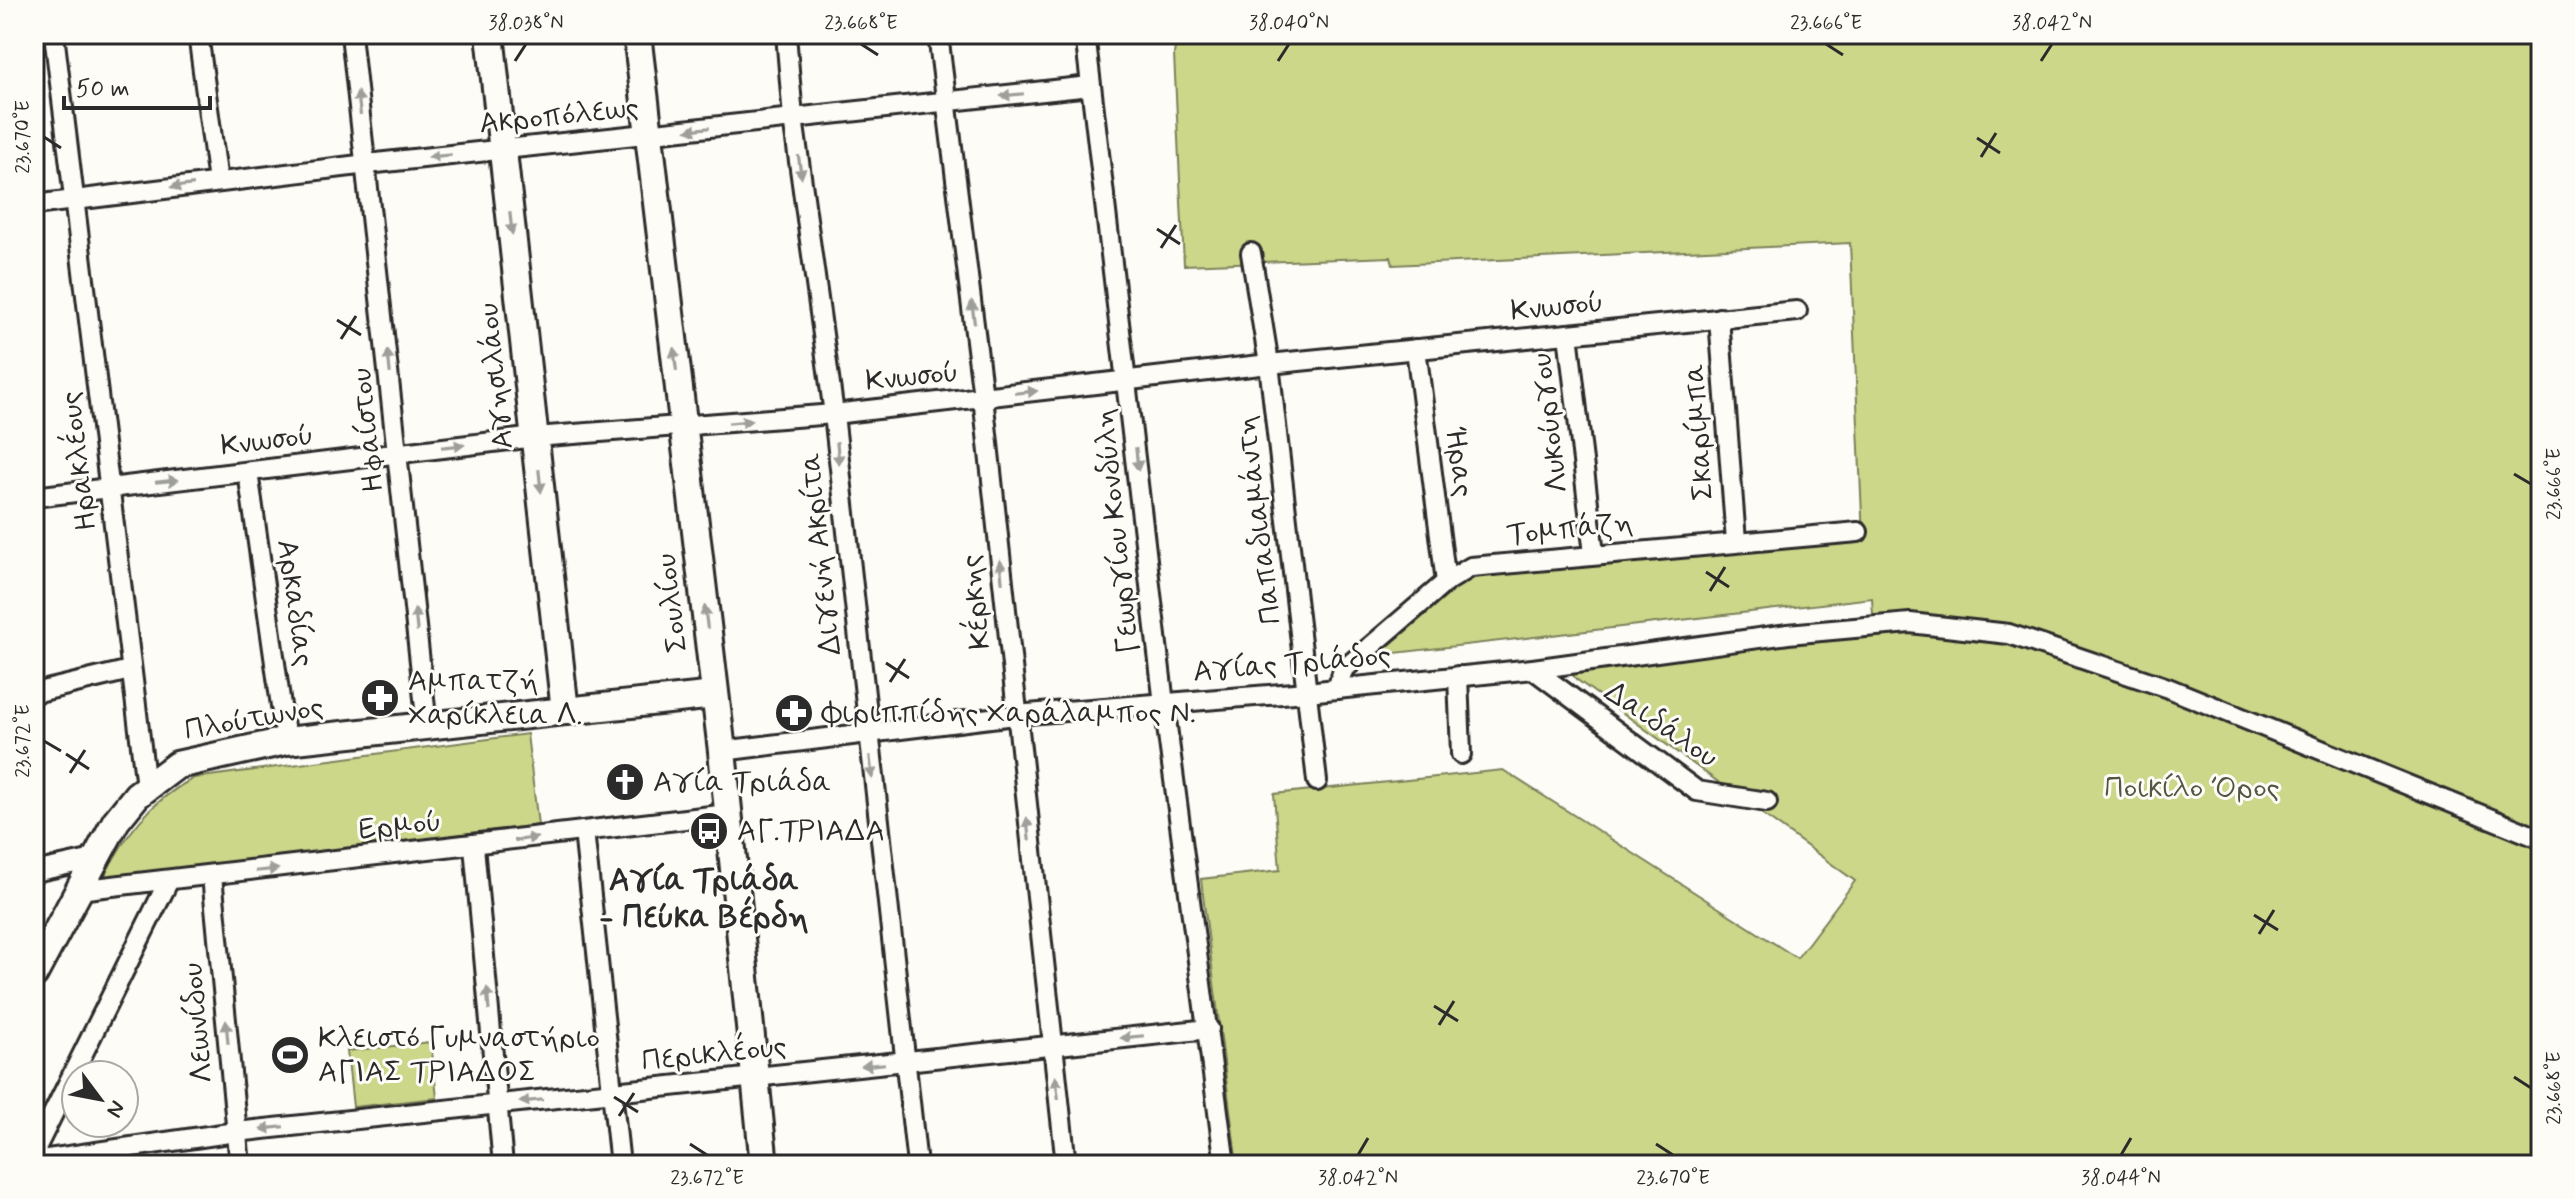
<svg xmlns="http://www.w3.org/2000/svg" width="2575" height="1199" font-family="Mynerve,sans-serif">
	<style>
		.green { fill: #ccd78a; stroke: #7c815a; stroke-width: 2 }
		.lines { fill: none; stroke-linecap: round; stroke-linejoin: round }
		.street-casing { stroke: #2b2b2b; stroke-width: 24 }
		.secondary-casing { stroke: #2b2b2b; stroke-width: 32 }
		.street { stroke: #fdfcf7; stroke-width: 18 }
		.secondary { stroke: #fdfcf7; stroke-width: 26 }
		.oneway { fill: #9e9e9b }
		.ticks { fill: none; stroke: #2b2b2b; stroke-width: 3 }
		.labels { text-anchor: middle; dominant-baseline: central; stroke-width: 6; stroke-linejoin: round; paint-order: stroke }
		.street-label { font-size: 30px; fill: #2b2b2b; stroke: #fdfcf7 }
		.poi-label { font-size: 30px; fill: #2b2b2b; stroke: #fdfcf7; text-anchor: start }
		.park-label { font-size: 30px; fill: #535643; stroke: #fdfcf7 }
		.neighbourhood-label { font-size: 32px; font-weight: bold; fill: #2b2b2b; stroke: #fdfcf7 }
		.neatline { fill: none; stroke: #2b2b2b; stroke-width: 3 }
		.ticks-label { font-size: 20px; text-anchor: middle; fill: #2b2b2b }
	</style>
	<rect width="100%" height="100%" fill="#fdfcf7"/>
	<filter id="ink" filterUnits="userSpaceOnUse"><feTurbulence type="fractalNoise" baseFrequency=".0125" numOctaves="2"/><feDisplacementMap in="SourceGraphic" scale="16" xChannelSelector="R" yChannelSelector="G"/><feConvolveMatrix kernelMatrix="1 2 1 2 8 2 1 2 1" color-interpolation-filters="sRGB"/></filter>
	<g filter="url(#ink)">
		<g class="green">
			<polygon points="1177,34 2541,34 2541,1165 1237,1165 1201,879 1280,870 1274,794 1503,770 1797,958 1855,881 1576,679 1570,671 1874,634 1872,598 1378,655 1473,574 1863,539 1850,243 1393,265 1391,257 1184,265 1174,54"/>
			<path d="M 527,734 L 538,825 L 103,879 C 124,836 151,800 194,778 Z"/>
			<polygon points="431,1042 437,1098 353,1107 347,1051"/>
		</g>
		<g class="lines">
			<defs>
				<g id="street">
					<polyline points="54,34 146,787"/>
					<polyline points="198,34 218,182"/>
					<polyline points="351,34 427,726"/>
					<polyline points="786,34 793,118 834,414 917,1165"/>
					<polyline points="938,34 983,397 1066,1165"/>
					<polyline points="1085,34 1164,704 1225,1165"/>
					<polyline points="34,205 367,164 1090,86"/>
					<polyline points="1251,253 1269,364 1317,781"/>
					<polyline points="1719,318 1736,541"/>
					<polyline points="1568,334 1594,554"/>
					<polyline points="1416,349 1446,582"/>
					<polyline points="248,472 286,741"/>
					<polyline points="34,497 535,437 834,414 1269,364 1797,311"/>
					<polyline points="1533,669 1697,791 1767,802"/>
					<polyline points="1458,676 1461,754"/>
					<polyline points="1337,689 1343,670 1446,582 1471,567 1858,532"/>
					<polyline points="34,693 130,670"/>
					<polyline points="722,751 1015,715 1307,692 1533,669 1788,634 1910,623 2009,634 2168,688 2541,839"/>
					<polyline points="584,831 620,1165"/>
					<polyline points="474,846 503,1165"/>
					<polyline points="34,872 94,859"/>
					<polyline points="212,876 240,1165"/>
					<polyline points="78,890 728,814"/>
					<polyline points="34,1152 169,880"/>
					<polyline points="34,1161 236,1132 1209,1029"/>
				</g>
				<g id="secondary">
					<polyline points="490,34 565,711"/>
					<polyline points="637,34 722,751 764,1165"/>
					<polyline points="34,974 116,821 137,795 177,765 286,741 715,695"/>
				</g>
			</defs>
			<use href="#street" class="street-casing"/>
			<use href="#secondary" class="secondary-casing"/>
			<use href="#street" class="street"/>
			<use href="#secondary" class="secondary"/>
		</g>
		<defs><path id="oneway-solid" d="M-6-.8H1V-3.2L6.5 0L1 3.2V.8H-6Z" transform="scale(2)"/></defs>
		<g class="oneway">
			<use href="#oneway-solid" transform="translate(1012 95) rotate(174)"/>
			<use href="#oneway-solid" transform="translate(359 103) rotate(-97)"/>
			<use href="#oneway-solid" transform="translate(698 129) rotate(174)"/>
			<use href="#oneway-solid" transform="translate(440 156) rotate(174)"/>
			<use href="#oneway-solid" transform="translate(800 167) rotate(82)"/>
			<use href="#oneway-solid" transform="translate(182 186) rotate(173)"/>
			<use href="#oneway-solid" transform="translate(511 223) rotate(84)"/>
			<use href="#oneway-solid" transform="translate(973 312) rotate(-97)"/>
			<use href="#oneway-solid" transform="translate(675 359) rotate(-97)"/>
			<use href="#oneway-solid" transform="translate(389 362) rotate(-96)"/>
			<use href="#oneway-solid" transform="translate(1026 392) rotate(-6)"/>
			<use href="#oneway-solid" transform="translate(740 422) rotate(-5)"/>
			<use href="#oneway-solid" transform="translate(453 446) rotate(-6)"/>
			<use href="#oneway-solid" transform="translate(838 453) rotate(84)"/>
			<use href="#oneway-solid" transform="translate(1137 459) rotate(84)"/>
			<use href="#oneway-solid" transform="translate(167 481) rotate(-6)"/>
			<use href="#oneway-solid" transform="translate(540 481) rotate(84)"/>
			<use href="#oneway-solid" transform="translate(1001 571) rotate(-96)"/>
			<use href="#oneway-solid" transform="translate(706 617) rotate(-97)"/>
			<use href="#oneway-solid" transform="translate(416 620) rotate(-96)"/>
			<use href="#oneway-solid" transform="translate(871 767) rotate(84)"/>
			<use href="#oneway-solid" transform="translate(1028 829) rotate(-96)"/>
			<use href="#oneway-solid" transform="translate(526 839) rotate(-8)"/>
			<use href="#oneway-solid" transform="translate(267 870) rotate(-6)"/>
			<use href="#oneway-solid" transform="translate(488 999) rotate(-95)"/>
			<use href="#oneway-solid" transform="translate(227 1032) rotate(-95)"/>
			<use href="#oneway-solid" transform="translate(1132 1037) rotate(174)"/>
			<use href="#oneway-solid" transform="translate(873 1065) rotate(174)"/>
			<use href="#oneway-solid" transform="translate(1057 1088) rotate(-97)"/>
			<use href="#oneway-solid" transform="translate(531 1101) rotate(174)"/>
			<use href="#oneway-solid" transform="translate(272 1128) rotate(174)"/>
		</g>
	</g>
	<path class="ticks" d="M 861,44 L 878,55M 1826,44 L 1843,55M 515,61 L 526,44M 1278,61 L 1289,44M 2041,61 L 2052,44M 44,137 L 61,148M 1977,138 L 2000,153M 1981,157 L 1996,133M 1157,229 L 1180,244M 1161,248 L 1176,225M 337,320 L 361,335M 341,339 L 356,316M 2514,474 L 2531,484M 1706,572 L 1729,587M 1710,591 L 1725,567M 886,663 L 909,678M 890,682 L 905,659M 44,741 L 61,751M 66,754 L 89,769M 70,773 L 85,750M 2254,915 L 2278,930M 2259,934 L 2274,910M 1434,1006 L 1458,1021M 1439,1025 L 1454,1001M 2514,1077 L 2531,1088M 614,1097 L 638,1112M 619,1116 L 634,1093M 690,1144 L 707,1155M 1656,1144 L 1673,1155M 1358,1155 L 1368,1138M 2121,1155 L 2131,1138"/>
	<defs>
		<symbol id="pharmacy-disc" viewBox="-11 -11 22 22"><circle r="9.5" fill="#2b2b2b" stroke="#fdfcf7"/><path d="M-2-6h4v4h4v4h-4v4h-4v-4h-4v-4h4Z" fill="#fff"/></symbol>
		<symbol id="church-disc" viewBox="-11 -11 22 22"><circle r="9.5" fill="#2b2b2b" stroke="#fdfcf7"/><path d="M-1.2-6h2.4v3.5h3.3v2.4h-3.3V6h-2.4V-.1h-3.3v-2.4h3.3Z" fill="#fff"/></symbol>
		<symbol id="bus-disc" viewBox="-11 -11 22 22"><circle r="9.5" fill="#2b2b2b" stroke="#fdfcf7"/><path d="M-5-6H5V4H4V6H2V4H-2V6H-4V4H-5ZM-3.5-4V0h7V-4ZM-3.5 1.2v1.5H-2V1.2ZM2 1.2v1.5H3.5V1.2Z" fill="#fff"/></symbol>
		<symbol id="stadium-disc" viewBox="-11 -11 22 22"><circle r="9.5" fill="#2b2b2b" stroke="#fdfcf7"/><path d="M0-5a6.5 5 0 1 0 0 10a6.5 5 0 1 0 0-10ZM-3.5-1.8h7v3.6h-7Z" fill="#fff"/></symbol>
	</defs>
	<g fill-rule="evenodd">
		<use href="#pharmacy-disc" x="358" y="676" width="44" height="44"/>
		<use href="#pharmacy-disc" x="772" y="691" width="44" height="44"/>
		<use href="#church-disc" x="603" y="760" width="44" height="44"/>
		<use href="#bus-disc" x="687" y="809" width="44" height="44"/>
		<use href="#stadium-disc" x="268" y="1033" width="44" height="44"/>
	</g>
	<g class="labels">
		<g class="street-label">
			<text transform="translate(559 116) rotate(-6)">Ακροπόλεως</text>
			<text transform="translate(1557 307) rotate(-6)">Κνωσού</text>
			<text transform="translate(496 376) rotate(-96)">Αγησιλάου</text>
			<text transform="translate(912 377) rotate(-6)">Κνωσού</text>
			<text transform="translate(1550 423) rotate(-97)">Λυκούργου</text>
			<text transform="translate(368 430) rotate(-96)">Ηφαίστου</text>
			<text transform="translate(1699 432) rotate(-94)">Σκαρίμπα</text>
			<text transform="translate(267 441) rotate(-7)">Κνωσού</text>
			<text transform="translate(79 461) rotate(-97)">Ηρακλέους</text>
			<text transform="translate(1459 462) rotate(83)">Ήρας</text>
			<text transform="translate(1259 520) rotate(-97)">Παπαδιαμάντη</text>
			<text transform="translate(1570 529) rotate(-6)">Τομπάζη</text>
			<text transform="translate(1117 531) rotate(-96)">Γεωργίου Κονδύλη</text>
			<text transform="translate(821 554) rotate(-96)">Διγενή Ακρίτα</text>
			<text transform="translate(976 602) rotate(-96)">Κέρκης</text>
			<text transform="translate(295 603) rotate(82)">Αρκαδίας</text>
			<text transform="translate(672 603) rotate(-97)">Σουλίου</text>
			<text transform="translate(1292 664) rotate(-5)">Αγίας Τριάδος</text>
			<text transform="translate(254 719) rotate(-10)">Πλούτωνος</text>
			<text transform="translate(1661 725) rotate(34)">Δαιδάλου</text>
			<text transform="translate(400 826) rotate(-6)">Ερμού</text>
			<text transform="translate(198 1023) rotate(-95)">Λεωνίδου</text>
			<text transform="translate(714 1054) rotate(-6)">Περικλέους</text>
		</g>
		<g class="poi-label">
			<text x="408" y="681">Αμπατζή<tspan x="408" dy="34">Χαρίκλεια Λ.</tspan></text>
			<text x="822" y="713">Φιριππίδης Χαράλαμπος Ν.</text>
			<text x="653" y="782">Αγία Τριάδα</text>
			<text x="737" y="831">ΑΓ.ΤΡΙΑΔΑ</text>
			<text x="318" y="1038">Κλειστό Γυμναστήριο<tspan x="318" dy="34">ΑΓΙΑΣ ΤΡΙΑΔΟΣ</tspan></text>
		</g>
		<g class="park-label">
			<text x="2192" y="788">Ποικίλο Όρος</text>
		</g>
		<g class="neighbourhood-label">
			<text x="704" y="881">Αγία Τριάδα<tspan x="704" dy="37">- Πεύκα Βέρδη</tspan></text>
		</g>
	</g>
	<rect width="2575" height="1199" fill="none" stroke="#fdfcf7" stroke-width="88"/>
	<g transform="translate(100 1099) rotate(122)"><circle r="38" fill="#fdfcf7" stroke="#a9a8a5" stroke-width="2"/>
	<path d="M0-6L14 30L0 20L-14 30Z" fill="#2b2b2b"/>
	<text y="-12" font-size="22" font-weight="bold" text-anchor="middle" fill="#2b2b2b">N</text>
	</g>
	<path d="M64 96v12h146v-12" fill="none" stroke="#2b2b2b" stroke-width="4"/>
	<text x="76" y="96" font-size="24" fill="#2b2b2b" stroke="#fdfcf7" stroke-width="6" paint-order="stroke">50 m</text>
	<rect x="44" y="44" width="2487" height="1111" class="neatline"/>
	<g class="ticks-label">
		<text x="526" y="29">38.038°N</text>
		<text x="861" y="29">23.668°E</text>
		<text x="1289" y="29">38.040°N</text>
		<text x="1826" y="29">23.666°E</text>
		<text x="2052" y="29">38.042°N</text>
		<text transform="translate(22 137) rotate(-90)" y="7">23.670°E</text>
		<text transform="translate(2553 484) rotate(-90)" y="7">23.666°E</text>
		<text transform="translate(22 741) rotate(-90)" y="7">23.672°E</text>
		<text transform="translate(2553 1088) rotate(-90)" y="7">23.668°E</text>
		<text x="707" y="1184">23.672°E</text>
		<text x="1358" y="1184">38.042°N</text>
		<text x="1673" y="1184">23.670°E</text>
		<text x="2121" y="1184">38.044°N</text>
	</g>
</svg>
